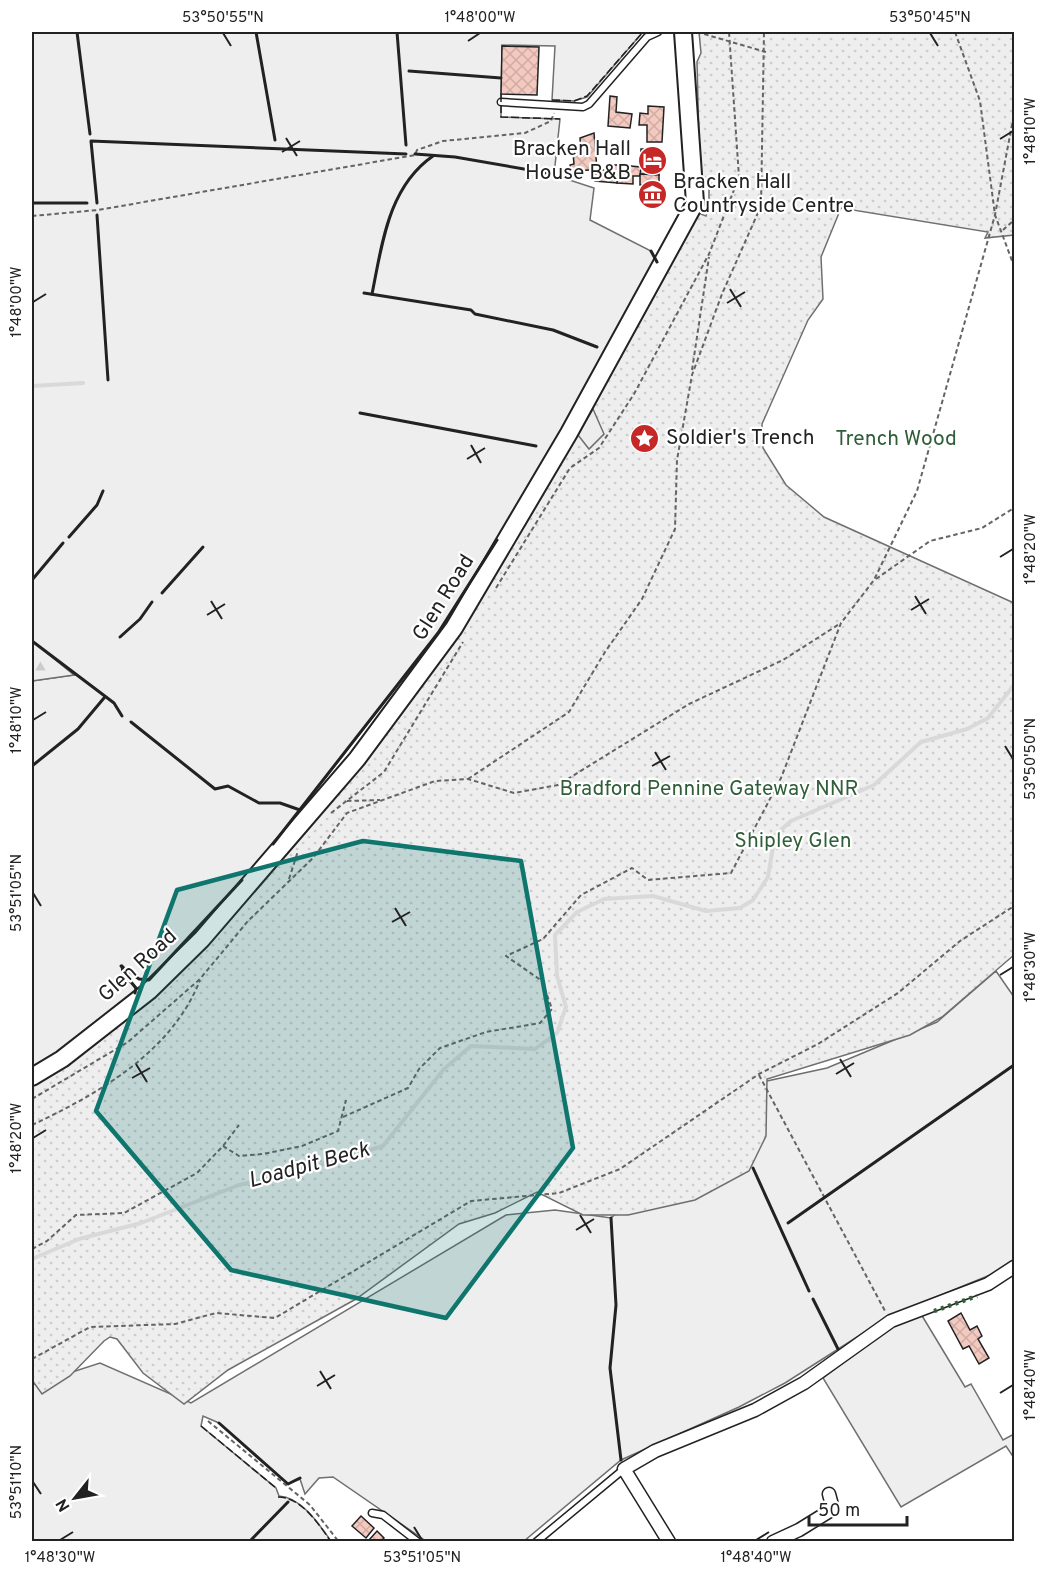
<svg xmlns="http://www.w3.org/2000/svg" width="1046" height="1573" font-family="Overpass,sans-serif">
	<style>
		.grass { fill: #eee; stroke: #6f6f6f; stroke-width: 1.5 }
		.forest { fill: url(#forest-firs); stroke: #6f6f6f; stroke-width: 1.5 }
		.park { fill: url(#park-dots); stroke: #6f6f6f; stroke-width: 1.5 }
		.parking { fill: #ededed; stroke: #6f6f6f; stroke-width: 1.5 }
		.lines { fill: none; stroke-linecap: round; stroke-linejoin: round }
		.stream { stroke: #d9d9d9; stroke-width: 4 }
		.building { fill: url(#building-cross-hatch); stroke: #222; stroke-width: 1.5 }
		.lane-casing { stroke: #222; stroke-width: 9 }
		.street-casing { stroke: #222; stroke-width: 15 }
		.secondary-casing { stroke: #222; stroke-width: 20 }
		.path { stroke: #646464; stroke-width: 2; stroke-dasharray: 4.5 3; stroke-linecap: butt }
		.lane { stroke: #fff; stroke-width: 6 }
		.street { stroke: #fff; stroke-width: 12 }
		.secondary { stroke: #fff; stroke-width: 16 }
		.hedge { stroke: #2f5e38; stroke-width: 4.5; stroke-dasharray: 3 4.5; stroke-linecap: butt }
		.fence { stroke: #222; stroke-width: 1.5; stroke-dasharray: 8 3; stroke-linecap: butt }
		.wall { stroke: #222; stroke-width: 3 }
		.marked { fill: #0f766e; fill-opacity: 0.2; stroke: #0f766e; stroke-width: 4.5; stroke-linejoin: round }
		.ticks { fill: none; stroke: #222; stroke-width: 2 }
		.labels { text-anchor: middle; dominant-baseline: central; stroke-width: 4.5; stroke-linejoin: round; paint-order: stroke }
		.poi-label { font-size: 21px; fill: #222; stroke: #fff; text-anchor: start }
		.park-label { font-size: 21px; fill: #2f5e38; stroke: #fff }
		.street-label { font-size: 21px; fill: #222; stroke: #fff }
		.water-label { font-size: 22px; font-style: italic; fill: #222; stroke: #fff }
		.neatline { fill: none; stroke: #222; stroke-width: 2 }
		.ticks-label { font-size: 15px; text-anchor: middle; fill: #222 }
	</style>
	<defs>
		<pattern id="forest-firs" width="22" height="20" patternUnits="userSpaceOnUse" patternTransform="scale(1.5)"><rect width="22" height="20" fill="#eee"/><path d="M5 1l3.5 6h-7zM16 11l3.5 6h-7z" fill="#ccc"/></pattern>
		<pattern id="park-dots" width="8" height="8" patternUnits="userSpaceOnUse" patternTransform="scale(1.5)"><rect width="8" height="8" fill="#eee"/><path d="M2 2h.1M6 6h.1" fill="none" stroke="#ccc" stroke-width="1.8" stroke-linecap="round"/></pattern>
		<pattern id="building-cross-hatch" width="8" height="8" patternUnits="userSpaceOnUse" patternTransform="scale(1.5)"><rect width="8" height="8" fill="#f3c9c0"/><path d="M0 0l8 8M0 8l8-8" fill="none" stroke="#d0aca5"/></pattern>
	</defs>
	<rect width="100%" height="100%" fill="#fff"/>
	<g class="grass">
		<polygon points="32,32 643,32 587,97 574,101 552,100 555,46 502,45 501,117 560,119 554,175 594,188 590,220 651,251 657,262 556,446 438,633 261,861 149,980 139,979 122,966 124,979 131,982 137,991 51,1057 32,1069 32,681 74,675 32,641"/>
		<path d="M 996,971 L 1014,997 L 1014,1263 L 1007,1268 L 890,1316 L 785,1383 L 739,1407 L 621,1460 L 524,1541 L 426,1541 L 333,1477 L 319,1478 L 305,1494 L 300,1479 L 288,1484 L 219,1423 L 203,1416 L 201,1426 L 276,1488 L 279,1496 C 301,1497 319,1524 331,1541 L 32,1541 L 32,1385 L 100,1363 L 191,1403 L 506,1215 L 555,1210 L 611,1218 L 767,1081 L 827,1068 L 937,1022 Z"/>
		<polygon points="921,1314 965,1387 971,1384 1003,1440 1014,1434 1014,1458 1006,1446 901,1507 823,1378 890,1328"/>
	</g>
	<polygon class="forest" points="32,641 74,675 32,681"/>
	<polygon class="park" points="699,32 1014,32 1014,235 985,238 988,232 841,208 821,257 823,299 808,320 762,424 763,448 786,485 824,517 1014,603 1014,955 942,1017 910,1035 767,1079 766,1136 749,1171 695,1200 628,1215 583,1215 537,1192 495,1213 459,1224 356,1299 228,1370 184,1404 143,1373 117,1339 110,1337 104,1341 70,1376 42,1394 32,1380 32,1083 134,1011 375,742 696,212 706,216 709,206 709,185 700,182 697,62 701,53"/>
	<polygon class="parking" points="593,409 604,434 589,449 578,435"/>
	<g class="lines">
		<g class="stream">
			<polyline points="32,386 83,383"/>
			<polyline points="32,1259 79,1239 141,1223 239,1185 291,1174 383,1146 444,1069 471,1046 535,1049 557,1033 566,1007 557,976 555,935 577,912 604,899 653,896 706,911 740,908 753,900 768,877 775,835 791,821 874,785 921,742 967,729 988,718 1014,685"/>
		</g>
	</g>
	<g class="building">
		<polygon points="502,46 539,47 537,95 501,94"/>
		<polygon points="610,96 617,97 616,112 632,114 630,128 608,126"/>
		<polygon points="648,106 664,107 662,142 647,142 647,125 639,125 640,113 648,114"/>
		<polygon points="594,133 597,169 571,172 570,165 574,164 573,153 581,153 580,138"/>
		<polygon points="641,149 660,149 659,175 640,174"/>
		<polygon points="611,165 619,165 617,183 595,181 596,170 610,170"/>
		<polygon points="619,165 641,167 640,176 633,176 633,184 617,183"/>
		<polygon points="640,174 659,175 659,185 640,185"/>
		<polygon points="961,1313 970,1330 977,1326 982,1336 978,1339 989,1358 979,1364 969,1346 963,1349 948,1321"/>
		<polygon points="361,1516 374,1528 366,1538 352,1526"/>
		<polygon points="377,1531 384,1538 380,1542 371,1542 369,1540"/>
	</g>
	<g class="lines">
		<defs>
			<g id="lane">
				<polyline points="501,102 583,107 589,104 647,37 658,32"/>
				<polyline points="372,1513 383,1515 418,1542"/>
				<polyline points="536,1542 624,1469"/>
			</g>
			<g id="street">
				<polyline points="669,1542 624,1469 655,1451 755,1410 804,1383 891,1321 988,1284 1014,1267"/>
				<polyline points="773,1542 799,1530 833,1509 829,1494"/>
			</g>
			<polyline id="secondary" points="32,1077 62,1059 149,991 202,939 357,759 454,628 569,433 695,203 683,32"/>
		</defs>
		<use href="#lane" class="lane-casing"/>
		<use href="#street" class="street-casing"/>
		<use href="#secondary" class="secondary-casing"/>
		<g class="path">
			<polyline points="697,32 766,52"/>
			<polyline points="955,32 980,101 995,215 1014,266"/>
			<polyline points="32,216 98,210 415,155 417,150 443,141 525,133 551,121 554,113"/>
			<polyline points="1003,230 1014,220"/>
			<polyline points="692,370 709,257"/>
			<polyline points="876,579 930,541 982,528 1014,508"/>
			<polyline points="496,588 570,468 599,448 634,394 709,254 739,177 729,32"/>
			<polyline points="468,779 569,712 605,652 642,599 675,529 677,460 692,375 722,294 761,206 764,32"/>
			<polyline points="347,801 380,800"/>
			<polyline points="331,813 384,772 463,642"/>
			<polyline points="289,879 298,851"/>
			<polyline points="759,1075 885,1311"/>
			<polyline points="32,1099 128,1042 200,979 248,921 313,858 347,813 435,781 468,779 514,793 558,785 689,704 783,660 841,623"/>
			<polyline points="343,1117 408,1088 419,1069 440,1048 486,1032 540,1023 552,1009 542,981 506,956 543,939 581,895 632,868 648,880 731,873 781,778 841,623 874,580 917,491 995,215 1014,114"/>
			<path d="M 32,1125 C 98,1094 172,1052 200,980"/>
			<polyline points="223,1146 239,1156 263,1154 302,1146 338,1131 346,1100"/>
			<polyline points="32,1249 47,1241 76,1215 124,1213 197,1173 223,1146 239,1125"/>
			<polyline points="32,1359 90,1327 175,1324 216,1313 275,1318 471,1201 559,1193 620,1169 759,1074 818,1044 898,993 960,941 1014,906"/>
			<polyline points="208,1421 310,1505 339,1542"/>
		</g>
		<use href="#lane" class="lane"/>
		<use href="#street" class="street"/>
		<use href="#secondary" class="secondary"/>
		<polyline class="hedge" points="934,1311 977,1296"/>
		<g class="fence">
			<polyline points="661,33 664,33"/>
			<polyline points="501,94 501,117 560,119"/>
			<polyline points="552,100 574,101 587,96 643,32"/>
			<polyline points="201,1426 276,1488"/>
			<path d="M 278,1497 C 301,1497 319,1524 331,1542"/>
		</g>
		<g class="wall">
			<polyline points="77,32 90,134"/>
			<polyline points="256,32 275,140"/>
			<polyline points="397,32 406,145"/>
			<polyline points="409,71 501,78"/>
			<polyline points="415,154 455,157 547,173"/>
			<polyline points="32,203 87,203"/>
			<polyline points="97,203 91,141 406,154"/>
			<polyline points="97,215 108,380"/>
			<polyline points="651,251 657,262"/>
			<polyline points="364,293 471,310 475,314 553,330 597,347"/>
			<path d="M 372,294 C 382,245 388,187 433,156"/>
			<polyline points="360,413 536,446"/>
			<polyline points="69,537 97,505 103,491"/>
			<polyline points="32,580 63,543"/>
			<polyline points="162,593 203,547"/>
			<polyline points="120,637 140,619 152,602"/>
			<polyline points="32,641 114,703 122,716"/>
			<polyline points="131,722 215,789 228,786 259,803 280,803 300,810"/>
			<polyline points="32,766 78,729 104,698"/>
			<polyline points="273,844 438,633 497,540"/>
			<polyline points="121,966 139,979 149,980 242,880"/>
			<polyline points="122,966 124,979 131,982 136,988 135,993"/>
			<polyline points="753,1168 809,1291"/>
			<polyline points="611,1218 616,1305 610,1368 621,1460"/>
			<polyline points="788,1223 1014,1065"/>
			<polyline points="813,1299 838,1349"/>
			<polyline points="219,1423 288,1484 300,1478"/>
			<polyline points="249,1542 288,1502"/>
		</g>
	</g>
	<path class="marked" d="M 363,841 L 521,861 L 573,1148 L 446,1318 L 231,1270 L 96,1111 L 177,890 Z"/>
	<path class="ticks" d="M 223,33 L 231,46M 930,33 L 938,46M 468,41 L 480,33M 286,138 L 297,156M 1000,139 L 1013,131M 282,152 L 300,141M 730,289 L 741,307M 33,302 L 46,294M 727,303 L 745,292M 471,445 L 481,463M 467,459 L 485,448M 1000,557 L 1013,549M 915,596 L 926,614M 211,601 L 222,619M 911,610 L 929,599M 207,615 L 225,604M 33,720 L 46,712M 1005,746 L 1013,759M 655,752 L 666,770M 652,766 L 670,756M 33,893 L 41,906M 395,908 L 406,926M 392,922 L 410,912M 1000,975 L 1013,967M 840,1059 L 851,1077M 136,1064 L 147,1082M 836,1074 L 854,1063M 132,1078 L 150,1068M 33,1138 L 46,1130M 580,1215 L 591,1233M 576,1230 L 594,1219M 320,1371 L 331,1389M 317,1386 L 335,1375M 1000,1393 L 1013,1385M 33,1482 L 41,1494M 414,1527 L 422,1540M 60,1540 L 73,1532M 756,1540 L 769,1532"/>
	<defs>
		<symbol id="hotel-disc" viewBox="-11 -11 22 22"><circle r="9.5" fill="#c62828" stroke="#fff"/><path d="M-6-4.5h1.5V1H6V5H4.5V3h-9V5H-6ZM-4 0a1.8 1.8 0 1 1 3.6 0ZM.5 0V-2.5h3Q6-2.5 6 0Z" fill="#fff"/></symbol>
		<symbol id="museum-disc" viewBox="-11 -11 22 22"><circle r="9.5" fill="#c62828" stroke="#fff"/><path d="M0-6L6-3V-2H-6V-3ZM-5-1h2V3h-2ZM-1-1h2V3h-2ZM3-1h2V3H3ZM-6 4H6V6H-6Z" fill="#fff"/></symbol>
		<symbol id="sight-disc" viewBox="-11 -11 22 22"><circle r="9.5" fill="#c62828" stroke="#fff"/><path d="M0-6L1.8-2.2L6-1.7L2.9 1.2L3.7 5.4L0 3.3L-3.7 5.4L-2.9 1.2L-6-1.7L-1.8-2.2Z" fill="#fff"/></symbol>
	</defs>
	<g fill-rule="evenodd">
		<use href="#hotel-disc" x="636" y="144" width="33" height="33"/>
		<use href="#museum-disc" x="636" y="178" width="33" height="33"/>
		<use href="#sight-disc" x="628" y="422" width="33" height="33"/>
	</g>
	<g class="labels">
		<g class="poi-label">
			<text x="631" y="149" text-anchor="end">Bracken Hall<tspan x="631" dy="24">House B&amp;B</tspan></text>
			<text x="673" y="182">Bracken Hall<tspan x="673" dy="24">Countryside Centre</tspan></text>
			<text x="666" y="438">Soldier's Trench</text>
		</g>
		<g class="park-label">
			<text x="896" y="439">Trench Wood</text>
			<text x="709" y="789">Bradford Pennine Gateway NNR</text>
			<text x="793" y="841">Shipley Glen</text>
		</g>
		<g class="street-label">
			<text transform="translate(444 598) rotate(-58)">Glen Road</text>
			<text transform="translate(138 966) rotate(-42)">Glen Road</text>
		</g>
		<g class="water-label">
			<text transform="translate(309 1166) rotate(-15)">Loadpit Beck</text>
		</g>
	</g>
	<rect width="1046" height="1573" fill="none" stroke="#ffffff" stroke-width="66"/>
	<g transform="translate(75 1498) rotate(239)" stroke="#ffffff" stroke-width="4.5" paint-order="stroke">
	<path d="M0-4.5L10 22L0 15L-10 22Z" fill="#222222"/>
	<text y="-9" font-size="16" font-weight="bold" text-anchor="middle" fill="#222222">N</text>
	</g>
	<path d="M809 1516v9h98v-9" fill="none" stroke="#222222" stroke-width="3"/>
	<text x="818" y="1516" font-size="18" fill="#222222" stroke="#ffffff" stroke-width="4.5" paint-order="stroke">50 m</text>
	<rect x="33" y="33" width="980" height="1507" class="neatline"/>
	<g class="ticks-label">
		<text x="223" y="22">53°50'55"N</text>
		<text x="480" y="22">1°48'00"W</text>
		<text x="930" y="22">53°50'45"N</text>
		<text transform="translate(1030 131) rotate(-90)" y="5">1°48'10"W</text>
		<text transform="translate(16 302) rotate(-90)" y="5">1°48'00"W</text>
		<text transform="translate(1030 549) rotate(-90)" y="5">1°48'20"W</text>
		<text transform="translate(16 720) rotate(-90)" y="5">1°48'10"W</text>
		<text transform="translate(1030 759) rotate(-90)" y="5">53°50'50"N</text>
		<text transform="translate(16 893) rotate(-90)" y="5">53°51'05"N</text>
		<text transform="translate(1030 967) rotate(-90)" y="5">1°48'30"W</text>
		<text transform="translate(16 1138) rotate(-90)" y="5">1°48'20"W</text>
		<text transform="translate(1030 1385) rotate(-90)" y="5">1°48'40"W</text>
		<text transform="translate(16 1482) rotate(-90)" y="5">53°51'10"N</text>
		<text x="60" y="1562">1°48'30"W</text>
		<text x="422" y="1562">53°51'05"N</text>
		<text x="756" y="1562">1°48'40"W</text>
	</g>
</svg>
